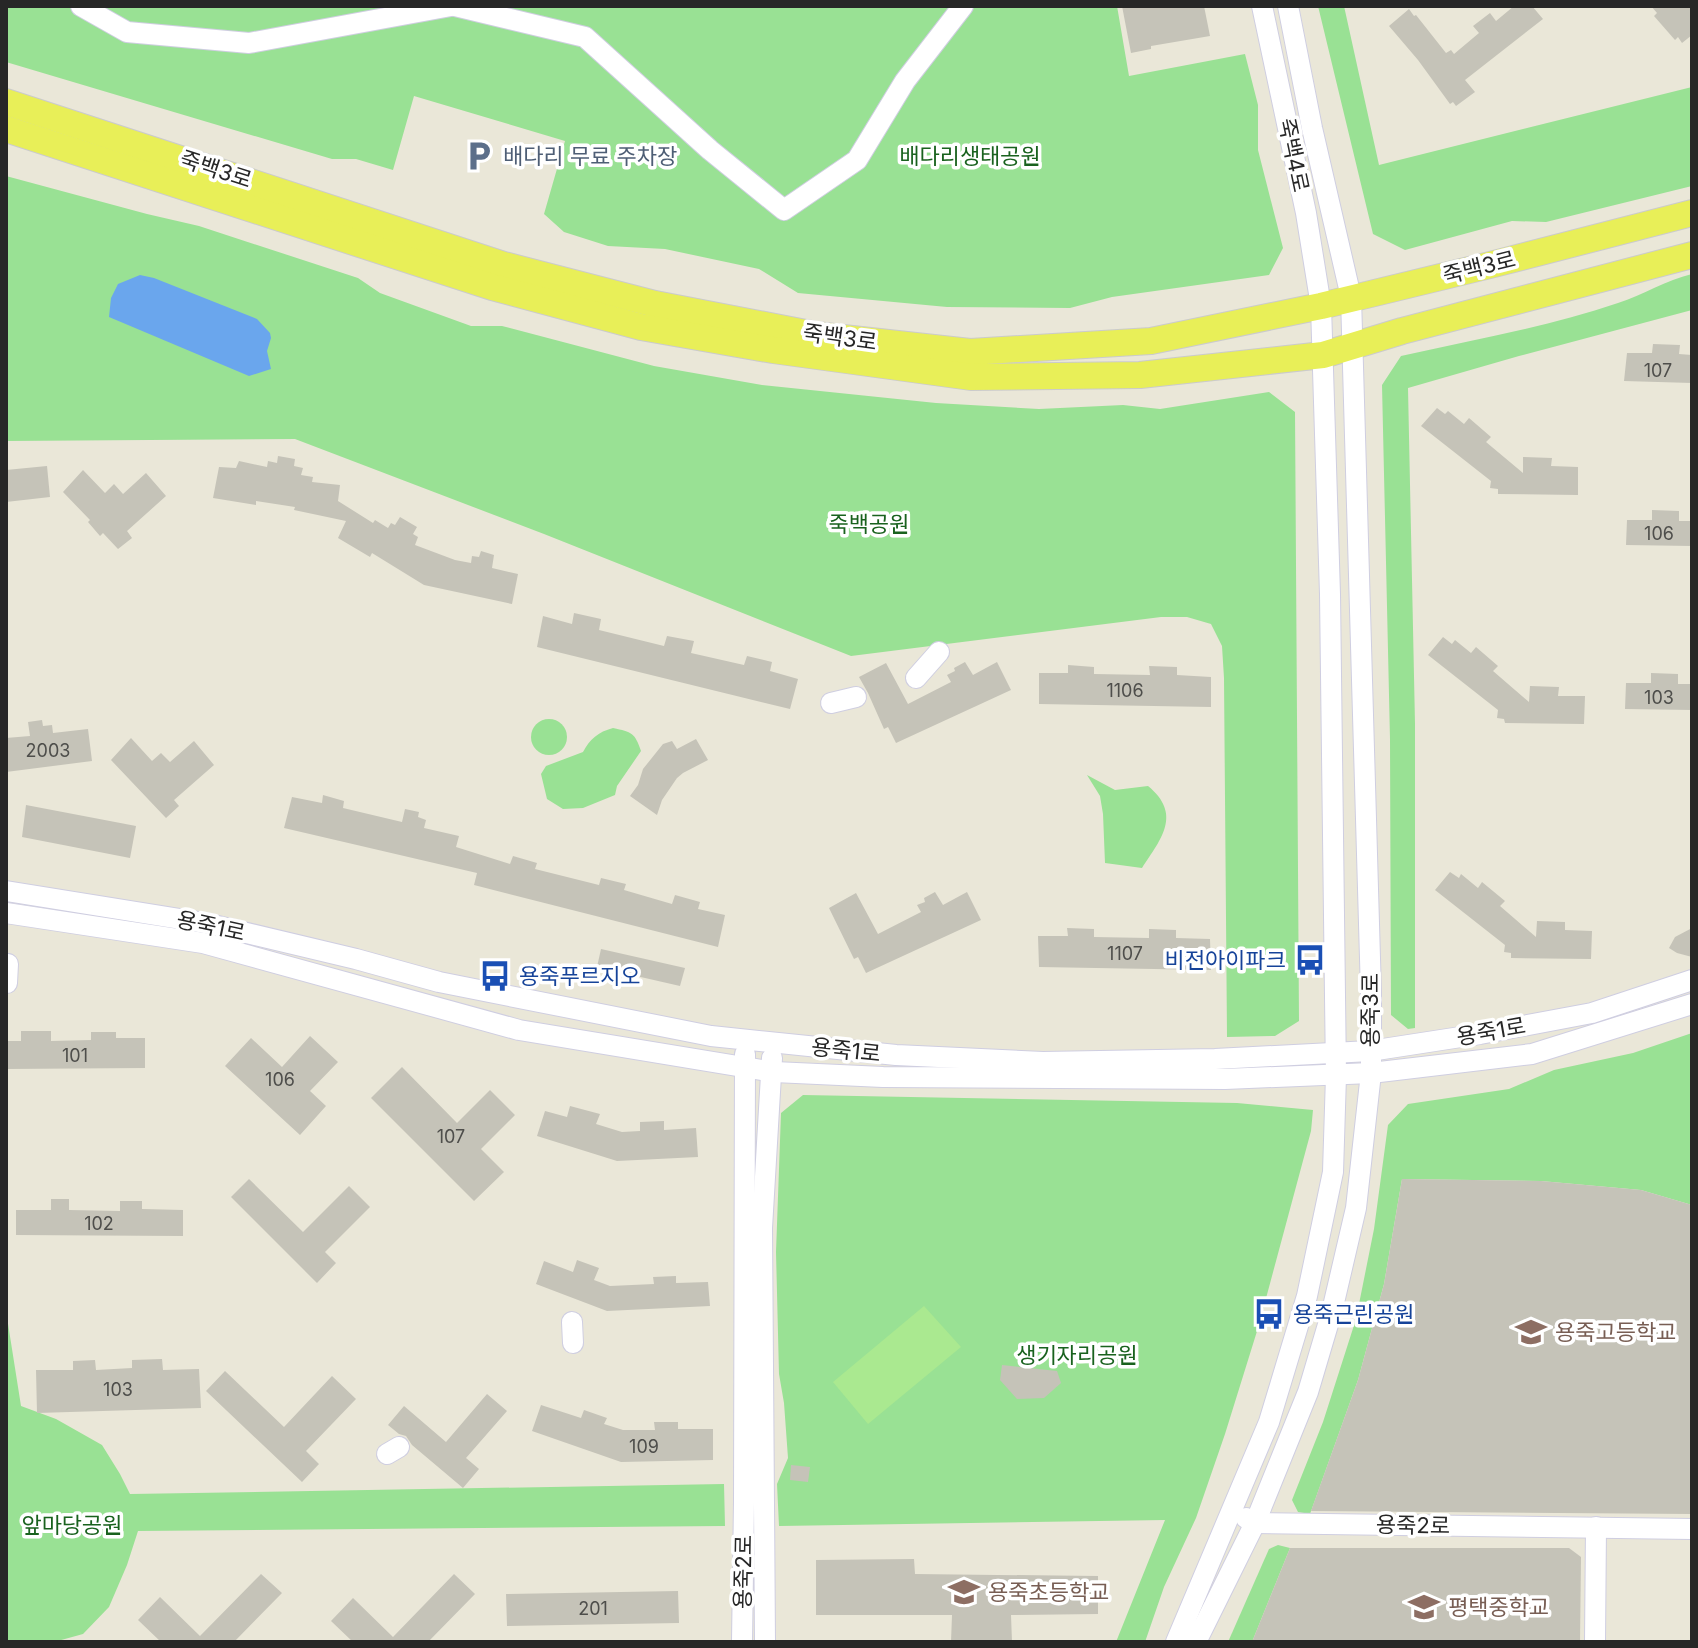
<svg xmlns="http://www.w3.org/2000/svg" width="1698" height="1648" font-family="Inter,'Noto Sans KR',sans-serif">
	<style>
		.green { fill: #99e194 }
		.pitch { fill: #aae990 }
		.water { fill: #6aa6ed }
		.building { fill: #c5c3b8 }
		.lines { fill: none; stroke-linecap: round; stroke-linejoin: round }
		.minor-casing { stroke: #cfcee1; stroke-width: 22 }
		.major-casing { stroke: #cbcbcb; stroke-width: 28 }
		.minor { stroke: #fff; stroke-width: 20 }
		.major { stroke: #e8ef58; stroke-width: 26 }
		.labels { text-anchor: middle; dominant-baseline: central; stroke-width: 7; stroke-linejoin: round; paint-order: stroke }
		.number-label { font-size: 18px; fill: #4e4e4b }
		.street-label { font-size: 22px; fill: #272727; stroke: #fff }
		.service-label { font-size: 22px; fill: #4e5e75; stroke: #fff; text-anchor: start }
		.park-label { font-size: 22px; fill: #19621e; stroke: #fff }
		.transit-label { font-size: 22px; fill: #164399; stroke: #fff; text-anchor: start }
		.education-label { font-size: 22px; fill: #785e54; stroke: #fff; text-anchor: start }
	</style>
	<rect width="100%" height="100%" fill="#eae7d8"/>
	<g class="green">
		<polygon points="6,6 1117,6 1129,76 1245,54 1258,105 1258,150 1283,248 1269,275 1112,297 1070,308 947,307 798,293 759,269 665,249 608,246 564,232 544,214 565,141 414,96 393,170 356,159 332,159 6,62"/>
		<polygon points="1318,6 1344,6 1379,165 1692,87 1692,186 1546,222 1512,221 1405,250 1373,234"/>
		<polygon points="6,176 147,214 199,226 358,278 380,293 471,326 502,326 654,366 762,385 936,403 1039,409 1123,405 1160,409 1269,392 1295,412 1299,1021 1275,1036 1227,1037 1224,678 1222,646 1211,624 1187,617 1161,617 851,656 544,534 295,439 6,441"/>
		<path d="M 1692,274 L 1692,310 L 1519,356 L 1408,388 L 1415,724 L 1415,1028 L 1408,1029 L 1391,1015 L 1390,739 L 1382,385 L 1401,356 C 1473,340 1547,327 1618,303 C 1643,295 1666,280 1692,274 Z"/>
		<circle cx="549" cy="737" r="18"/>
		<path d="M 613,728 C 632,732 635,733 641,751 L 617,786 L 615,795 L 583,808 L 563,809 L 547,799 L 541,774 L 546,766 L 583,752 C 590,739 598,732 613,728 Z"/>
		<path d="M 1087,775 L 1115,790 L 1148,786 C 1182,814 1162,838 1142,868 L 1105,863 L 1103,814 L 1100,796 Z"/>
		<polygon points="1692,1033 1692,1205 1641,1190 1541,1181 1402,1179 1384,1284 1358,1380 1310,1514 1298,1512 1292,1500 1323,1422 1356,1319 1374,1229 1388,1125 1408,1104 1509,1089 1554,1070 1633,1053"/>
		<polygon points="803,1095 1237,1103 1313,1110 1311,1131 1258,1328 1225,1434 1196,1518 1164,1587 1145,1642 1116,1642 1165,1520 779,1526 777,1484 788,1458 784,1403 779,1374 776,1252 781,1113"/>
		<polygon points="6,1311 21,1406 56,1419 102,1445 120,1474 130,1494 724,1484 725,1526 138,1531 127,1565 109,1607 83,1634 54,1642 6,1642"/>
		<polygon points="1278,1545 1290,1548 1252,1642 1228,1642 1269,1549"/>
	</g>
	<polygon class="pitch" points="924,1306 961,1347 868,1424 833,1382"/>
	<polygon class="water" points="140,275 154,278 257,319 270,333 271,338 267,351 271,369 249,376 109,317 111,298 118,284"/>
	<g class="building">
		<polygon points="1122,6 1204,6 1210,36 1151,46 1151,49 1131,53"/>
		<polygon points="1514,6 1532,6 1543,19 1465,80 1475,92 1456,106 1453,102 1450,104 1418,60 1389,26 1409,9 1414,16 1416,15 1446,53 1451,50 1454,54 1479,33 1473,26 1490,13 1496,21"/>
		<polygon points="1651,6 1692,6 1692,35 1682,43 1678,37 1675,40 1654,16 1657,13"/>
		<polygon points="1653,344 1680,345 1679,354 1692,355 1692,383 1624,381 1627,353 1652,353"/>
		<polygon points="1437,408 1445,414 1448,411 1464,424 1469,418 1491,437 1486,442 1523,473 1523,457 1552,458 1551,466 1578,467 1578,495 1498,494 1498,489 1490,488 1491,481 1421,426"/>
		<polygon points="278,456 295,459 294,466 303,468 301,475 313,477 312,482 340,485 338,501 373,523 375,520 388,528 391,523 395,525 400,517 417,527 413,534 418,537 415,545 455,560 471,563 472,556 479,557 481,551 494,555 492,568 518,574 512,604 424,585 372,553 370,557 338,538 346,521 294,510 295,507 256,501 256,505 213,498 219,467 236,468 239,461 267,467 268,461 277,463"/>
		<polygon points="47,466 50,497 6,502 6,470"/>
		<polygon points="83,470 105,493 114,484 123,494 146,473 166,496 127,531 132,538 118,549 103,533 100,536 88,522 90,520 63,492"/>
		<polygon points="1652,510 1679,511 1679,521 1692,521 1692,546 1626,545 1627,520 1652,520"/>
		<polygon points="574,613 601,619 599,630 664,646 667,636 694,641 691,653 744,665 747,656 772,662 770,671 798,679 790,709 537,647 543,616 572,624"/>
		<polygon points="1443,637 1452,644 1455,640 1471,653 1476,647 1498,666 1493,671 1529,702 1530,686 1559,687 1558,696 1585,696 1584,724 1505,723 1504,719 1497,718 1498,710 1428,655"/>
		<polygon points="965,662 973,675 997,662 1011,690 896,743 888,727 884,729 868,693 859,677 886,663 908,704 951,682 947,675 955,671 954,668"/>
		<polygon points="1068,665 1094,667 1094,674 1150,675 1149,666 1177,667 1177,675 1211,677 1211,707 1039,704 1039,673 1068,673"/>
		<polygon points="1651,673 1678,674 1678,684 1692,684 1692,710 1625,709 1626,683 1651,683"/>
		<polygon points="42,720 43,726 52,725 53,733 88,729 92,761 6,772 6,738 30,736 28,722"/>
		<polygon points="131,738 152,761 161,753 170,762 194,741 214,765 174,800 179,806 166,818 111,760"/>
		<polygon points="696,739 708,760 683,773 677,778 662,800 657,815 630,796 638,785 643,769 663,744 672,741 677,749"/>
		<polygon points="323,795 344,801 343,808 402,822 405,809 419,812 418,817 426,820 424,828 459,836 456,847 510,864 513,856 537,863 535,869 599,885 601,878 626,884 624,890 672,904 675,895 700,902 698,909 725,915 718,947 474,885 477,873 284,828 292,797 322,803"/>
		<polygon points="26,805 136,826 130,858 22,837"/>
		<polygon points="1450,872 1459,878 1461,874 1478,888 1482,882 1505,901 1500,906 1536,937 1537,921 1565,922 1565,930 1592,931 1591,959 1511,958 1511,953 1504,952 1505,945 1435,890"/>
		<polygon points="935,892 943,905 967,892 981,920 866,973 858,957 854,959 829,908 856,893 878,934 921,912 917,905 925,902 924,898"/>
		<polygon points="1067,928 1094,929 1094,937 1149,938 1149,929 1176,930 1176,938 1210,939 1211,970 1039,967 1038,936 1068,936"/>
		<polygon points="1692,928 1692,957 1677,953 1669,948 1675,937"/>
		<polygon points="601,949 685,968 680,986 597,967"/>
		<polygon points="21,1031 51,1031 51,1041 91,1040 91,1032 116,1032 116,1038 145,1038 145,1068 6,1069 6,1041 21,1041"/>
		<polygon points="310,1036 338,1062 310,1091 326,1106 300,1135 225,1066 251,1038 282,1067"/>
		<polygon points="402,1067 457,1123 490,1090 515,1115 481,1149 504,1172 474,1201 371,1098"/>
		<polygon points="570,1106 600,1114 596,1124 622,1132 640,1131 640,1122 664,1121 664,1130 696,1128 698,1157 617,1161 537,1136 545,1111 567,1117"/>
		<polygon points="249,1179 303,1232 349,1186 370,1207 325,1252 336,1263 317,1283 231,1197"/>
		<polygon points="1402,1179 1541,1181 1641,1190 1692,1205 1692,1514 1311,1511 1358,1380 1384,1284"/>
		<polygon points="51,1199 69,1199 69,1210 120,1211 120,1201 142,1201 142,1209 183,1210 183,1236 16,1235 16,1210 51,1210"/>
		<polygon points="577,1260 599,1268 594,1280 610,1286 654,1284 653,1277 676,1276 676,1283 708,1282 710,1306 607,1311 536,1284 544,1261 573,1272"/>
		<polygon points="162,1359 163,1370 199,1369 201,1408 37,1413 36,1370 73,1370 73,1361 95,1360 96,1370 132,1368 132,1360"/>
		<polygon points="1002,1365 1057,1371 1061,1383 1044,1398 1017,1399 1000,1380"/>
		<polygon points="225,1371 284,1427 332,1376 356,1399 306,1451 319,1464 302,1482 206,1391"/>
		<polygon points="487,1394 507,1411 466,1458 479,1469 463,1488 412,1445 406,1436 399,1434 388,1425 404,1406 446,1442"/>
		<polygon points="541,1405 581,1418 584,1410 607,1418 604,1424 623,1430 655,1430 654,1422 678,1422 678,1429 713,1429 713,1460 621,1462 532,1431"/>
		<polygon points="791,1465 810,1467 808,1482 790,1480"/>
		<polygon points="1290,1548 1569,1548 1581,1557 1580,1642 1252,1642"/>
		<polygon points="914,1559 915,1574 1098,1576 1098,1614 1011,1615 1012,1642 951,1642 952,1615 816,1615 816,1560"/>
		<polygon points="261,1574 282,1593 234,1642 161,1642 138,1620 160,1597 200,1636"/>
		<polygon points="454,1574 475,1594 428,1642 353,1642 331,1621 353,1598 393,1637"/>
		<polygon points="678,1591 679,1623 507,1626 506,1594"/>
	</g>
	<g class="lines">
		<defs>
			<g id="minor">
				<polyline points="81,6 127,32 249,43 451,6"/>
				<polyline points="455,6 585,37 710,150 784,210 857,160 905,81 963,6"/>
				<polyline points="916,678 939,652"/>
				<polyline points="831,703 856,697"/>
				<polyline points="6,891 205,923 356,959 439,982 711,1036 896,1055 1043,1062 1215,1059 1370,1051 1480,1034 1592,1013 1692,980"/>
				<polyline points="6,913 203,943 519,1030 774,1072 883,1077 1225,1079 1371,1073 1532,1054 1692,1004"/>
				<polyline points="7,983 8,964"/>
				<polyline points="572,1322 573,1343"/>
				<polyline points="387,1454 399,1447"/>
				<polyline points="1246,1518 1255,1523 1692,1529"/>
				<polyline points="742,1642 744,1502 745,1054"/>
				<polyline points="765,1642 762,1228 772,1058"/>
				<polyline points="1176,1642 1269,1422 1307,1296 1333,1172 1336,1076 1330,594 1321,306 1306,213 1262,6"/>
				<polyline points="1196,1642 1255,1523 1308,1392 1332,1311 1356,1208 1371,1073 1371,993 1351,297 1312,128 1288,6"/>
				<polyline points="1595,1642 1596,1527"/>
			</g>
			<g id="major">
				<polyline points="6,102 504,265 655,304 816,335 970,352 1151,341 1321,306 1490,265 1692,213"/>
				<polyline points="6,129 492,287 641,327 773,350 971,377 1140,375 1323,355 1402,331 1692,255"/>
			</g>
		</defs>
		<use href="#minor" class="minor-casing"/>
		<use href="#major" class="major-casing"/>
		<use href="#minor" class="minor"/>
		<use href="#major" class="major"/>
	</g>
	<defs>
		<symbol id="parking-bare" viewBox="-9 -9 18 18"><path d="M-3.5-5.5H1a3.5 3.5 0 0 1 0 7H-1V5.5H-3.5ZM-1-3.4V-.6H.8a1.4 1.4 0 0 0 0-2.8Z" fill="#5c6f8a" stroke="#fff" stroke-width="2.5" paint-order="stroke"/></symbol>
		<symbol id="bus-bare" viewBox="-9 -9 18 18"><path d="M-5-6H5V4H4V6H2V4H-2V6H-4V4H-5ZM-3.5-4V0h7V-4ZM-3.5 1.2v1.5H-2V1.2ZM2 1.2v1.5H3.5V1.2Z" fill="#1a4fb4" stroke="#fff" stroke-width="2.5" paint-order="stroke"/></symbol>
		<symbol id="school-bare" viewBox="-9 -9 18 18"><path d="M0-5L7-2L0 1L-7-2ZM-4 1L0 2.5L4 1V4Q0 6-4 4Z" fill="#8d6e63" stroke="#fff" stroke-width="2.5" paint-order="stroke"/></symbol>
	</defs>
	<g fill-rule="evenodd">
		<use href="#parking-bare" x="457" y="134" width="44" height="44"/>
		<use href="#bus-bare" x="1288" y="938" width="44" height="44"/>
		<use href="#bus-bare" x="473" y="954" width="44" height="44"/>
		<use href="#bus-bare" x="1247" y="1292" width="44" height="44"/>
		<use href="#school-bare" x="1509" y="1310" width="44" height="44"/>
		<use href="#school-bare" x="942" y="1570" width="44" height="44"/>
		<use href="#school-bare" x="1402" y="1585" width="44" height="44"/>
	</g>
	<g class="labels">
		<g class="number-label">
			<text x="1658" y="370">107</text>
			<text x="1659" y="533">106</text>
			<text x="1125" y="690">1106</text>
			<text x="1659" y="697">103</text>
			<text x="48" y="750">2003</text>
			<text x="1125" y="953">1107</text>
			<text x="75" y="1055">101</text>
			<text x="280" y="1079">106</text>
			<text x="451" y="1136">107</text>
			<text x="99" y="1223">102</text>
			<text x="118" y="1389">103</text>
			<text x="644" y="1446">109</text>
			<text x="593" y="1608">201</text>
		</g>
		<g class="street-label">
			<text transform="translate(1294 155) rotate(78)">죽백4로</text>
			<text transform="translate(216 169) rotate(18)">죽백3로</text>
			<text transform="translate(1479 267) rotate(-14)">죽백3로</text>
			<text transform="translate(840 337) rotate(8)">죽백3로</text>
			<text transform="translate(211 926) rotate(12)">용죽1로</text>
			<text transform="translate(1370 1010) rotate(-90)">용죽3로</text>
			<text transform="translate(1491 1031) rotate(-10)">용죽1로</text>
			<text transform="translate(846 1050) rotate(6)">용죽1로</text>
			<text transform="translate(1413 1525) rotate(1)">용죽2로</text>
			<text transform="translate(743 1572) rotate(-89)">용죽2로</text>
		</g>
		<g class="service-label">
			<text x="503" y="156">배다리 무료 주차장</text>
		</g>
		<g class="park-label">
			<text x="970" y="156">배다리생태공원</text>
			<text x="869" y="524">죽백공원</text>
			<text x="1077" y="1355">생기자리공원</text>
			<text x="72" y="1525">앞마당공원</text>
		</g>
		<g class="transit-label">
			<text x="1286" y="960" text-anchor="end">비전아이파크</text>
			<text x="519" y="976">용죽푸르지오</text>
			<text x="1293" y="1314">용죽근린공원</text>
		</g>
		<g class="education-label">
			<text x="1555" y="1332">용죽고등학교</text>
			<text x="988" y="1592">용죽초등학교</text>
			<text x="1448" y="1607">평택중학교</text>
		</g>
	</g>
	<rect width="1698" height="1648" fill="none" stroke="#272727" stroke-width="16"/>
</svg>
